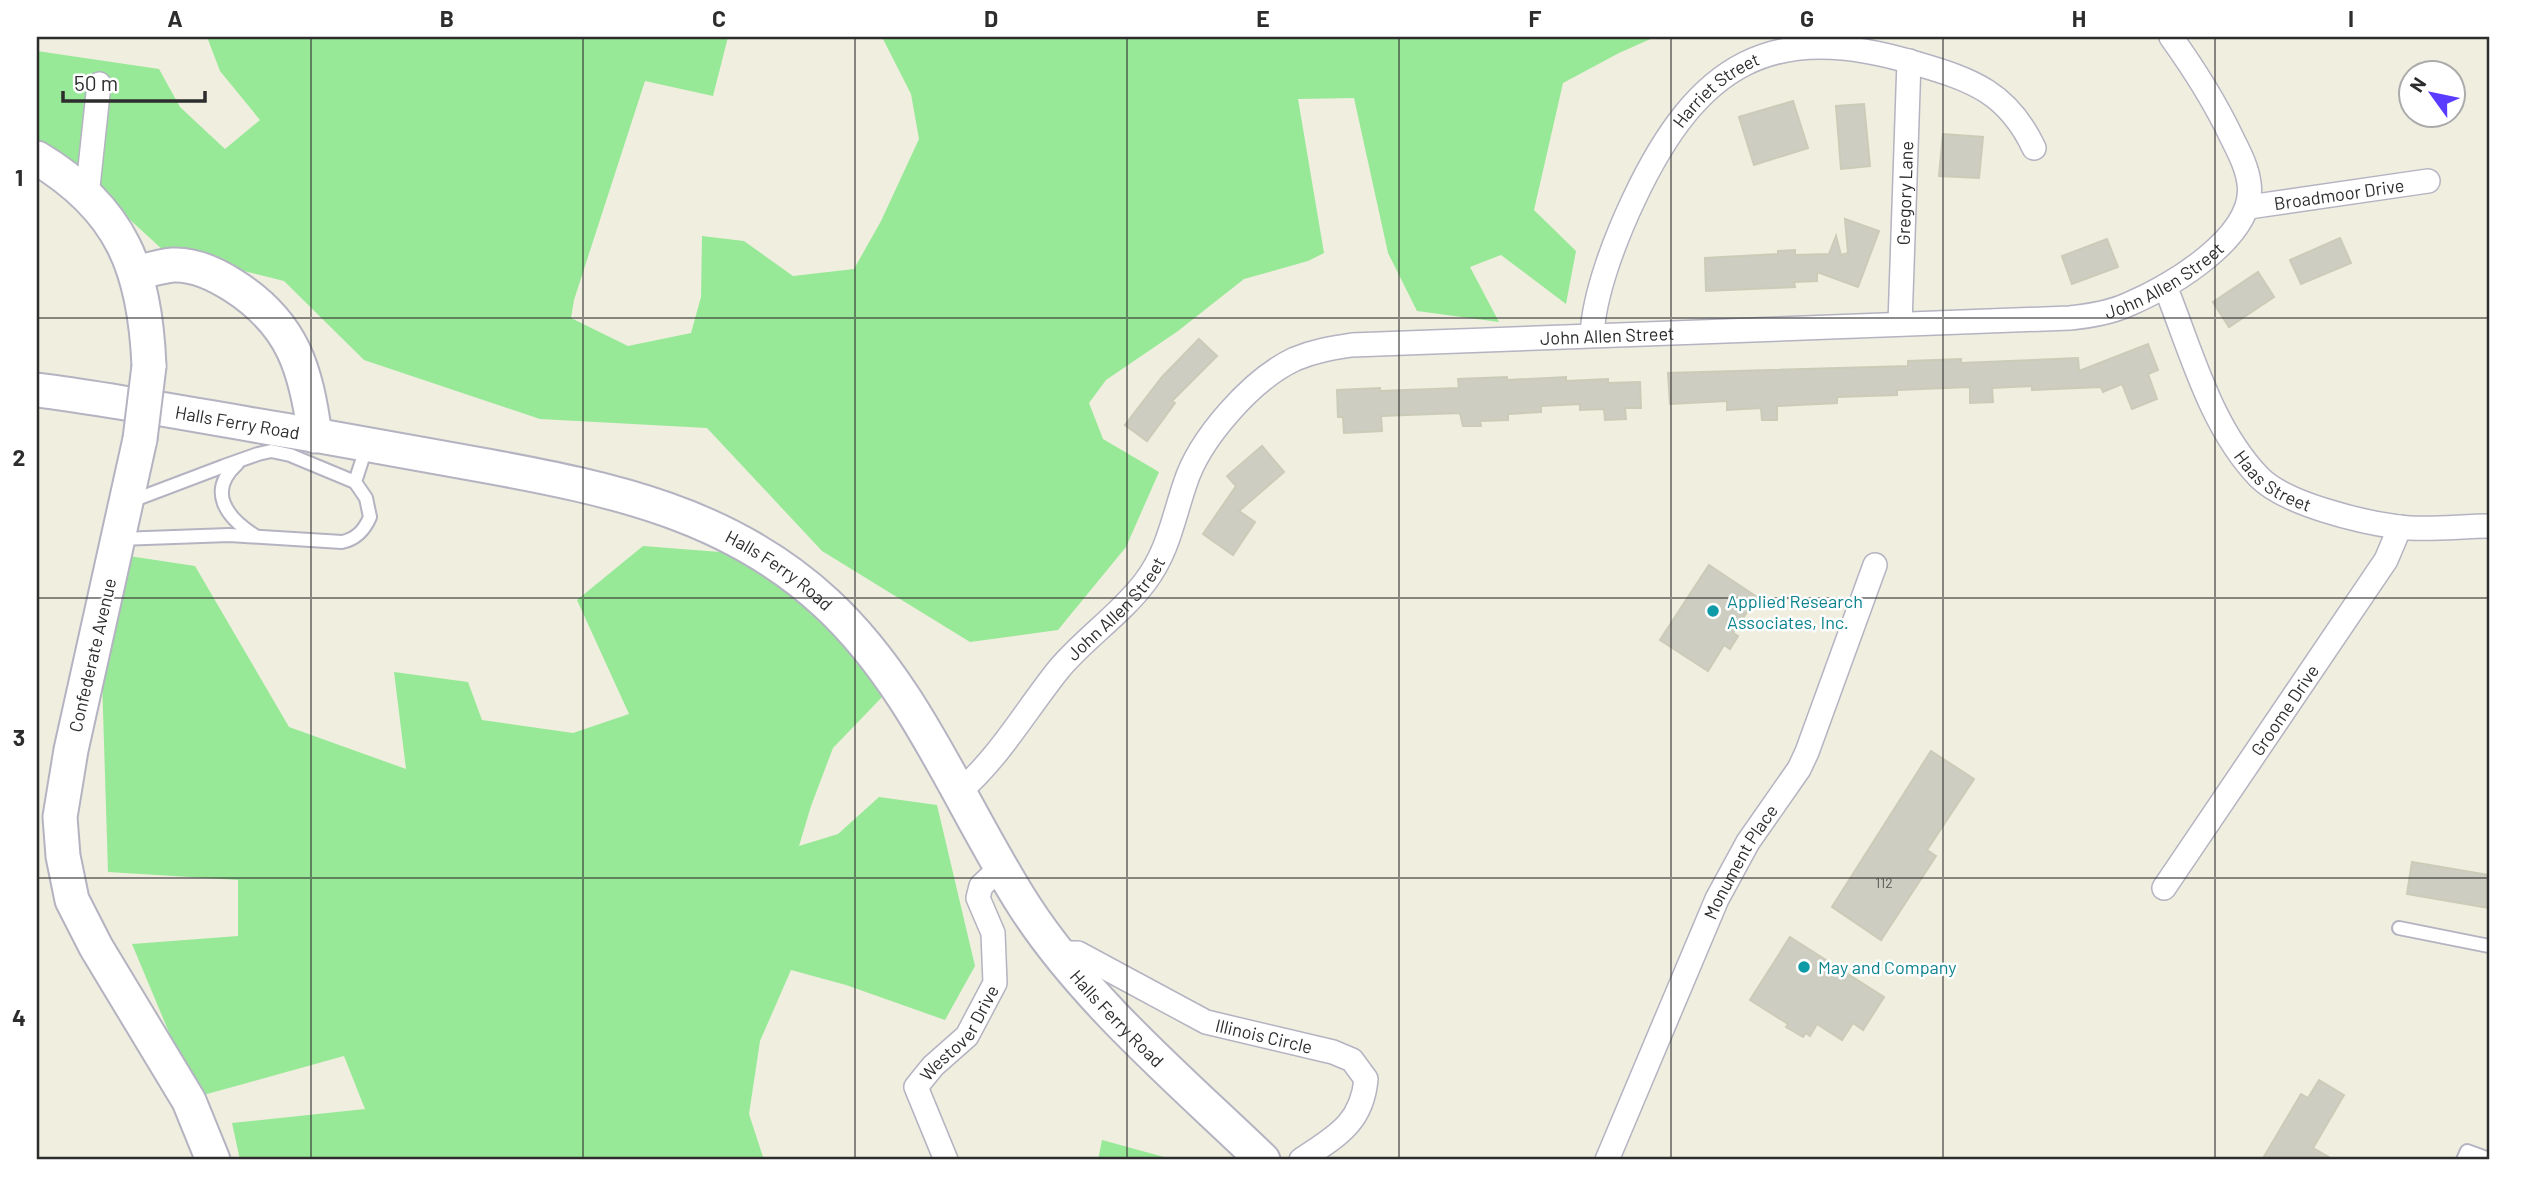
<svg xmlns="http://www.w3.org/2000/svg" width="2526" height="1197" font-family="Barlow,sans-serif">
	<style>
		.green { fill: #98e997 }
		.building { fill: #cecdc1; stroke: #cbcbb8; stroke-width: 2 }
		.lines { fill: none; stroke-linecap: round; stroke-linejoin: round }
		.lane-casing { stroke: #b4b3c1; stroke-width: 16 }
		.street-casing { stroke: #b4b3c1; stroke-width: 26 }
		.secondary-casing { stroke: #b4b3c1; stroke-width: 37 }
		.lane { stroke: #fff; stroke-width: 12 }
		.street { stroke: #fff; stroke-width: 23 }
		.secondary { stroke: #fff; stroke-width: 33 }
		.secondary-bridge-casing { stroke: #b4b3c1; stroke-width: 37; stroke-linecap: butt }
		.secondary-bridge { stroke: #fff; stroke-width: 33 }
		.grid { fill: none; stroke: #2d2d2d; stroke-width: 2; stroke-opacity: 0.55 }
		.culture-dot { fill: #0f9aa8; stroke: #fff; stroke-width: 2.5 }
		.labels { text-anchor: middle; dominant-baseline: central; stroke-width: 5; stroke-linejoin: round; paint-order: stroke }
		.number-label { font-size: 14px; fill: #555552 }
		.street-label { font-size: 18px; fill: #2d2d2d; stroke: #fff }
		.culture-label { font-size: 18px; fill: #0d838f; stroke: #fff; text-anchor: start }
		.neatline { fill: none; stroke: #2d2d2d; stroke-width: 2.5 }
		.grid-label { font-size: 23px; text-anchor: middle; font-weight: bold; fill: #2d2d2d }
	</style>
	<rect width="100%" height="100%" fill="#efeedf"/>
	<g class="green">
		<polygon points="207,37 728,37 713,96 645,81 574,300 571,318 628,346 691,333 701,297 702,236 744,241 793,276 854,269 881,221 919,139 911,94 882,37 1655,37 1619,53 1563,83 1534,210 1576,251 1566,304 1501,255 1470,267 1499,322 1417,311 1388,253 1354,98 1298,99 1324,253 1308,261 1244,279 1178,331 1106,380 1089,403 1103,439 1159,472 1126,547 1058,630 970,642 822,551 707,428 540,419 364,360 284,281 164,251 77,171 37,144 37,51 159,69 180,107 225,149 260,120 220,71"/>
		<polygon points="643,546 733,553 792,589 844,643 884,695 833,748 811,806 799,846 838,834 879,797 937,805 975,966 945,1020 846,985 791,970 760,1041 749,1114 764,1160 240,1160 232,1123 365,1109 344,1056 196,1097 132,944 238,936 238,880 108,872 102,679 129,556 195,566 289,727 406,769 394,672 468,682 482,720 573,733 629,714 577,600"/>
		<polygon points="1102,1140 1175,1160 1176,1160 1098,1160"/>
	</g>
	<g class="building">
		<polygon points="1793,101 1808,148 1754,165 1739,117"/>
		<polygon points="1864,104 1870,166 1841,169 1836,106"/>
		<polygon points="1943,134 1983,137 1979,178 1939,176"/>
		<polygon points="1845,219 1879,231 1858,287 1817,272 1817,281 1794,282 1795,287 1706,291 1705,258 1778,254 1778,251 1795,250 1795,255 1829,254 1836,236 1841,255 1848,253"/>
		<polygon points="2340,238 2351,263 2301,284 2290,260"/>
		<polygon points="2107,239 2118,267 2072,284 2062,256"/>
		<polygon points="2258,272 2274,297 2229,327 2213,302"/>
		<polygon points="1199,339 1217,356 1172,401 1175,403 1147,441 1125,425 1162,377"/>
		<polygon points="2148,344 2158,370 2148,374 2157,399 2132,409 2122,384 2103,392 2101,387 2032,390 2032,386 1992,388 1993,402 1970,403 1970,387 1897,390 1897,395 1837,397 1837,403 1777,406 1777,420 1762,420 1761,408 1727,410 1727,401 1670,404 1668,373 1908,366 1908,361 1961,359 1961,363 2078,358 2079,371"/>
		<polygon points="1507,377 1507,380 1566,377 1566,381 1608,379 1608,383 1640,382 1641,408 1625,408 1626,419 1605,420 1604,409 1580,410 1580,404 1541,406 1541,412 1508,414 1508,420 1480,421 1481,426 1463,426 1460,413 1381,416 1382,431 1344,433 1343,417 1338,417 1337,390 1380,388 1380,391 1459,388 1458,379"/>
		<polygon points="1262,446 1284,472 1239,511 1255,522 1233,555 1203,534 1236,486 1227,476"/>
		<polygon points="1709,565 1757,597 1733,633 1738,636 1730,649 1724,645 1708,671 1660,640"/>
		<polygon points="1931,751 1974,779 1927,850 1936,856 1881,940 1832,907"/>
		<polygon points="2412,862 2489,875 2489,908 2407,894"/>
		<polygon points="1790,937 1884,997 1863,1030 1853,1023 1842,1040 1817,1024 1810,1036 1806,1033 1803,1037 1786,1027 1788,1024 1750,1000"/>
		<polygon points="2319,1080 2344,1095 2313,1148 2334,1160 2262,1160 2301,1094 2308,1098"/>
	</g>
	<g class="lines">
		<defs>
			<g id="lane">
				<path d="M 237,464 C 207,491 226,517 254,535"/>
				<polyline points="129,502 224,466 258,454 271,451 290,455 355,482"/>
				<path d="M 119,539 L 229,535 L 342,542 C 356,539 364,531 370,517 L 366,498 L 355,482 L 367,445"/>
				<polyline points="2399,928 2489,946"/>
				<polyline points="2463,1160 2467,1151 2489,1159"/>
			</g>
			<g id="street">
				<polyline points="87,196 99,84"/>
				<path id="s1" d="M 2249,207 L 2428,181"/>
				<path id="s2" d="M 2165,286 C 2191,350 2210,426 2259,477 C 2285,504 2361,522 2398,527 C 2426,531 2461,526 2489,526"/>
				<path id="s3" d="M 1900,324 L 1909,61"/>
				<path id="s4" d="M 1592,335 C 1594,293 1616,237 1634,199 C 1698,63 1772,19 1918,64 C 1973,80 2008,93 2034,148"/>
				<path id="s5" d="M 959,792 C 999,758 1026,710 1059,669 C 1085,638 1121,614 1145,582 C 1168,552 1173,519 1185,484 C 1199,439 1252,379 1295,359 C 1314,351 1332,348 1352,345 L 2070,318 C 2089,316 2109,313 2127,305 C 2169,287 2257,237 2249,183 C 2247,167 2239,152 2232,138 C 2215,102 2194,69 2171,37"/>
				<path id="s6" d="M 2164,888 L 2386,560 L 2400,527"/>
				<path id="s7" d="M 1057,953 L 1078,953 L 1206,1022 L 1333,1052 L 1352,1060 L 1366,1079 C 1362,1124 1335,1137 1301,1160"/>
				<path id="s8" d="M 946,1160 L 916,1087 L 933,1066 L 967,1036 L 995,983 L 993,933 L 978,898 L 981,886 L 1001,867"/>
				<path id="s9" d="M 1607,1160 L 1717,899 L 1748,842 L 1799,769 L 1807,752 L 1875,565"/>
			</g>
			<g id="secondary">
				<path d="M 37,158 C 122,209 145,270 149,366"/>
				<path d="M 137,273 C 148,270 161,266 173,265 C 194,264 217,275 234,286 C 293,324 306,369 315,436"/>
				<path id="s10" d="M 37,390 C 131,402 225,421 320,436 C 376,446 431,456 487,466 C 612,489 730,514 826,603 C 916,686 960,806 1025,907 C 1085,1000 1183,1083 1263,1160"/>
				<polyline points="140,439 71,750 60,817 63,856 72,900 96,947 189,1101 213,1160"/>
			</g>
		</defs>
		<use href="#lane" class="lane-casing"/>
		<use href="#street" class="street-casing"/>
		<use href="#secondary" class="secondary-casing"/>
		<use href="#lane" class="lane"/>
		<use href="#street" class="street"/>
		<use href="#secondary" class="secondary"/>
		<defs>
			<polyline id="secondary-bridge" points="140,439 149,366"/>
		</defs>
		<use href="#secondary-bridge" class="secondary-bridge-casing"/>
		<use href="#secondary-bridge" class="secondary-bridge"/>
	</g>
	<path class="grid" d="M 311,37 L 311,1160M 583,37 L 583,1160M 855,37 L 855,1160M 1127,37 L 1127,1160M 1399,37 L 1399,1160M 1671,37 L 1671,1160M 1943,37 L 1943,1160M 2215,37 L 2215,1160M 37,318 L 2489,318M 37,598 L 2489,598M 37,878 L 2489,878"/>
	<g class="culture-dot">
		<circle cx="1713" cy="611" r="7"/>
		<circle cx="1804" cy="967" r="7"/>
	</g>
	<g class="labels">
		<g class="number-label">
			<text x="1884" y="882">112</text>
		</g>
		<g class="street-label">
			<text stroke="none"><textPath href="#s4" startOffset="282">Harriet Street</textPath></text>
			<text stroke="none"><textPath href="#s3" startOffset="131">Gregory Lane</textPath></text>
			<text stroke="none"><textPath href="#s1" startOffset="91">Broadmoor Drive</textPath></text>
			<text stroke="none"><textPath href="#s5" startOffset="1438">John Allen Street</textPath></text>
			<text stroke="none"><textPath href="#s5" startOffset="872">John Allen Street</textPath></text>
			<text stroke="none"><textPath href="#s10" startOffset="203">Halls Ferry Road</textPath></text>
			<text stroke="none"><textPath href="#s2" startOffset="228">Haas Street</textPath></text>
			<text stroke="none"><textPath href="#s10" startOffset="770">Halls Ferry Road</textPath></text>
			<text stroke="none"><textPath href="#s5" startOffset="242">John Allen Street</textPath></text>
			<text transform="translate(92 655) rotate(-77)">Confederate Avenue</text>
			<text stroke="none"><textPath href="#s6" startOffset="215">Groome Drive</textPath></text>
			<text stroke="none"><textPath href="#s9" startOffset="327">Monument Place</textPath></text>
			<text stroke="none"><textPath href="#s10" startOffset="1337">Halls Ferry Road</textPath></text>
			<text stroke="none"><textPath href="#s8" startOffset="149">Westover Drive</textPath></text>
			<text stroke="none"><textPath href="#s7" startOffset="226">Illinois Circle</textPath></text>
		</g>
		<g class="culture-label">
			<text x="1727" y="601">Applied Research<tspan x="1727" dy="21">Associates, Inc.</tspan></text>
			<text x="1818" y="967">May and Company</text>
		</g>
	</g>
	<rect width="2526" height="1197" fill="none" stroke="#ffffff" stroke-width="77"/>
	<g transform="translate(2432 94) rotate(303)"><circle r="33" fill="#ffffff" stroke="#ababab" stroke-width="2"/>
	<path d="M0-5L12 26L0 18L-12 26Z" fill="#593cff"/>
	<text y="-10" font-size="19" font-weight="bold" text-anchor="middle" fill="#2d2d2d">N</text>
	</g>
	<path d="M63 91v10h142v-10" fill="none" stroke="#2d2d2d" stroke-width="3.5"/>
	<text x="74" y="91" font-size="21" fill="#2d2d2d" stroke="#ffffff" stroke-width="5" paint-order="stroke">50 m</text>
	<rect x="38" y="38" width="2450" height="1120" class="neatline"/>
	<g class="grid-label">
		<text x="175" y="27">A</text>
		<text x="447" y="27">B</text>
		<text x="719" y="27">C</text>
		<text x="991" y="27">D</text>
		<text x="1263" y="27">E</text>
		<text x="1535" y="27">F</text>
		<text x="1807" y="27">G</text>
		<text x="2079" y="27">H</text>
		<text x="2351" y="27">I</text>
		<text x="19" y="186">1</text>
		<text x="19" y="466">2</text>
		<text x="19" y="746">3</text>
		<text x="19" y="1026">4</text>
	</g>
</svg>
